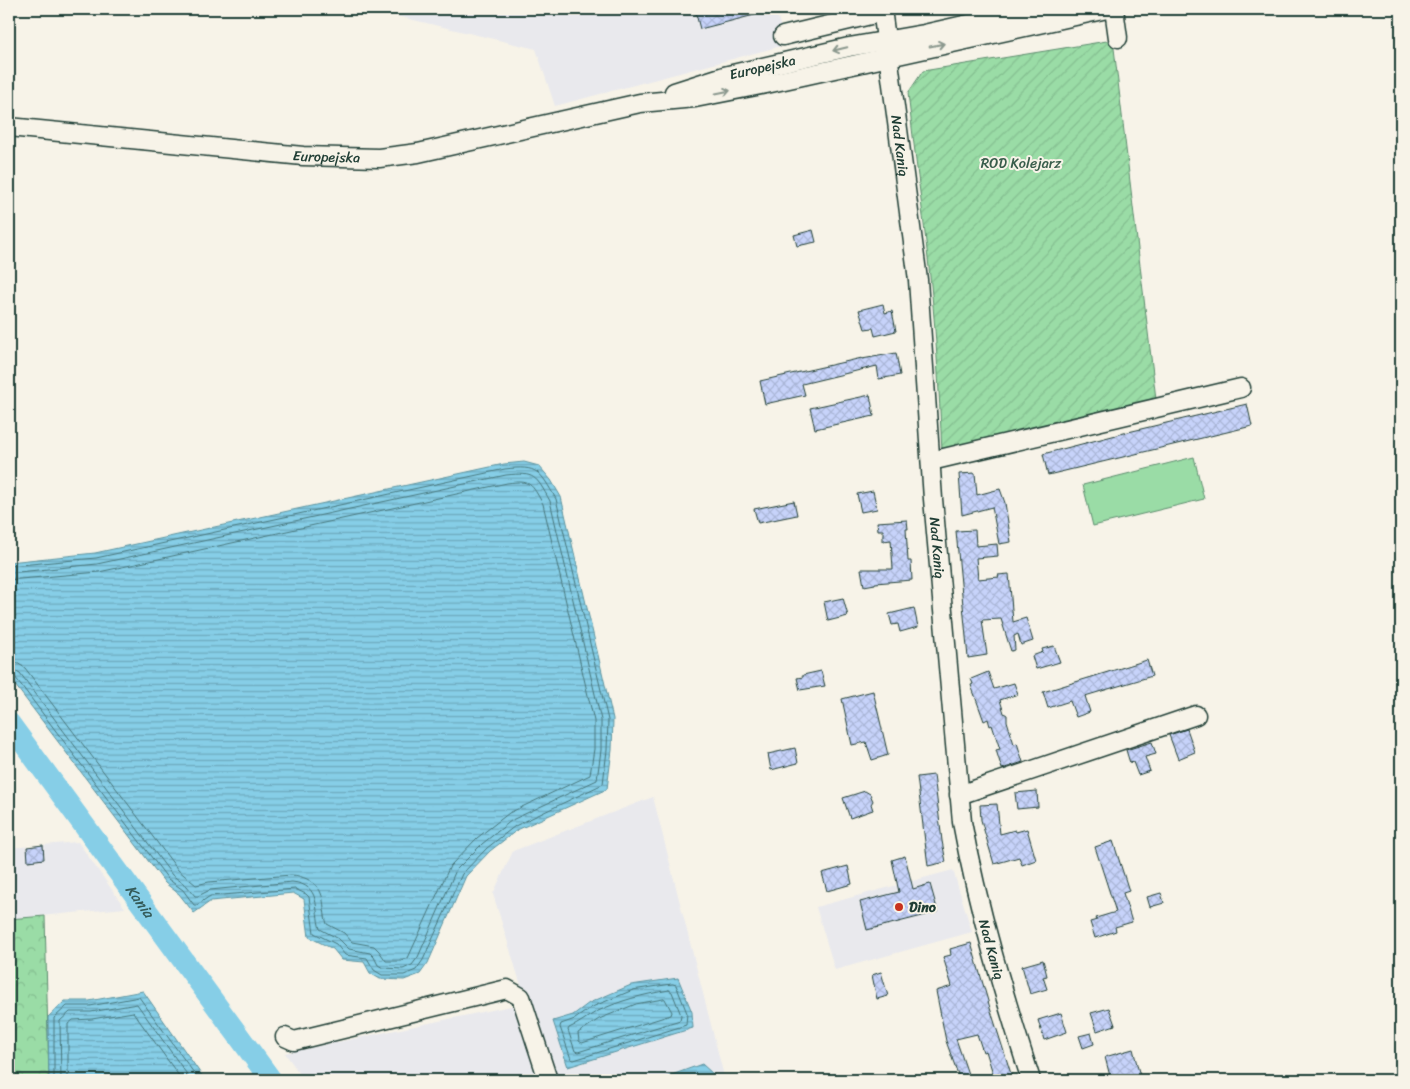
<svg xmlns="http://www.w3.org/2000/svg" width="1410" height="1089" font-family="Sriracha,sans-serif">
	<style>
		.built { fill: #e9e9ed }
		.forest { fill: url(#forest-crowns); stroke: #5c8c6d }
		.park { fill: #9adca6; stroke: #5c8c6d }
		.garden { fill: url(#garden-furrows); stroke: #5c8c6d }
		.water { fill: url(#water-rules); stroke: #5d949f }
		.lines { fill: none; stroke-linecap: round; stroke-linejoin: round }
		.shore { stroke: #48777c; stroke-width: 1 }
		.river { stroke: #86cee7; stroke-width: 22 }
		.building { fill: url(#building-cross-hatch); stroke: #1f3d34 }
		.minor-casing { stroke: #1f3d34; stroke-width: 21 }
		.minor { stroke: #f7f3e8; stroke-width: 18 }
		.oneway { stroke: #8b988e }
		.poi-dot { fill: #c8321e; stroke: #f7f3e8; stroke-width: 2 }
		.labels { text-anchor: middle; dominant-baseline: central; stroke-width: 4; stroke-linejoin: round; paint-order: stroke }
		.street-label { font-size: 14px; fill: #1f3d34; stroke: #f7f3e8 }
		.park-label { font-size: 14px; fill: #385d4b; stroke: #f7f3e8 }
		.poi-label { font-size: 14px; font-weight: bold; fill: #1f3d34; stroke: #f7f3e8; text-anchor: start }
		.water-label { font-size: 15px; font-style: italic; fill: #345a58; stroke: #f7f3e8 }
	</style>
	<defs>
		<pattern id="forest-crowns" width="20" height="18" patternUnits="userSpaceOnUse" patternTransform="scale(1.25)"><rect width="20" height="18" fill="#9adca6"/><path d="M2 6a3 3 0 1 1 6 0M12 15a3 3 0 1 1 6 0" fill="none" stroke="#84be90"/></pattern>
		<pattern id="garden-furrows" width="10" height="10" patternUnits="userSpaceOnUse" patternTransform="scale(1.25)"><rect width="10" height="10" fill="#9adca6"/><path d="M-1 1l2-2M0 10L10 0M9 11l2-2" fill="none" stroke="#84be90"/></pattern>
		<pattern id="water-rules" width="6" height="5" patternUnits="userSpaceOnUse" patternTransform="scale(1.25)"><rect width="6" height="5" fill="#86cee7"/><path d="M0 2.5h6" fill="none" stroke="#6da8bc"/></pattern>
		<pattern id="building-cross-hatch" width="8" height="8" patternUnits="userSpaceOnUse" patternTransform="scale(1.25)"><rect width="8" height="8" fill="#c7d3fa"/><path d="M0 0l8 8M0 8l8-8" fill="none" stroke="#aab6d7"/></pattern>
	</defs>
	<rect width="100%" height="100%" fill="#f7f3e8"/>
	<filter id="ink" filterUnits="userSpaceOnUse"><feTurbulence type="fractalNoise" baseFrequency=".02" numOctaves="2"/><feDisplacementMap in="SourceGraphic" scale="10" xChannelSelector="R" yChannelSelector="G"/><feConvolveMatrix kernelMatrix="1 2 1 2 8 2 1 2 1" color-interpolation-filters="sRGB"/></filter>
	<g filter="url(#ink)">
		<g class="built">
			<polygon points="367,9 776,9 785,45 555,106 536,49"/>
			<polygon points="653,797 725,1080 554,1080 526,1002 493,894 513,851"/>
			<polygon points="78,842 125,908 9,919 9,848"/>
			<polygon points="953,870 972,932 835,970 816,907"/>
			<polygon points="516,1005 540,1080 304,1080 285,1053"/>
		</g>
		<polygon class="forest" points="45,916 49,1080 12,1080 12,993 9,919"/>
		<polygon class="park" points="1194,457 1204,499 1093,526 1083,485"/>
		<path class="garden" d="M 1113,40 L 1156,399 L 942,453 C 939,388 936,323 928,259 C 922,204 914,149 908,93 L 923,71 Z"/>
		<g class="water">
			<polygon points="524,462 539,466 551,480 561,497 613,719 612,750 607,789 517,830 490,851 466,876 428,963 420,974 404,980 380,979 370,973 364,962 342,960 333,949 309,937 304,899 293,893 211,901 194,913 179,894 165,883 9,677 9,562 95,553 504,464"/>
			<polygon points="678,978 692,1012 693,1028 568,1067 553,1021 573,1015 589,1003 631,985"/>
			<polygon points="143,991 205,1080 49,1080 48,1017 65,1001 89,1001"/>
			<polygon points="702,1064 713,1074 715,1080 658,1080"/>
		</g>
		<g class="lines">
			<g class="shore">
				<path d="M 9,566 L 96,558 L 505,469 C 538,465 540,471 556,499 L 608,720 L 607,750 L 603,784 L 515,826 L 487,848 L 462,874 L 423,960 L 416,970 L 404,975 L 382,975 L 374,970 L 367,958 L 345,955 L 336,944 L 314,933 L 309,897 L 306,894 L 295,889 L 210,896 L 197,905 L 194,905 L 183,890 L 168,879 L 15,677 L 9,675"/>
				<path d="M 9,573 L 97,564 L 506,475 C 535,472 536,476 550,501 L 601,720 L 601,750 L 597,780 L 512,820 L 482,844 L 456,870 L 418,957 L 412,965 L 403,969 L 383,968 L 378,965 L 374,957 L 370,953 L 349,949 L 339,939 L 320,929 C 314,909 322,885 292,882 L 210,890 L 198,896 L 195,896 L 187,886 L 172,875 L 20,673 L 15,670 L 9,669"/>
				<path d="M 9,580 L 99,572 L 507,483 C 531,480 531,483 543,504 L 594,721 L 594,749 L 590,775 L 509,813 L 477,838 L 450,866 L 408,958 L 401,961 L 386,961 L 379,951 L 374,946 L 352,942 L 344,933 L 327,924 C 321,905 328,890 307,879 C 302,877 297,875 291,875 L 209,882 L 196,885 L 178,870 L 25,668 L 17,663 L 9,661"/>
				<polygon points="673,984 676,985 687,1013 686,1025 574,1060 571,1059 560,1027 561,1024 575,1019 592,1007 633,990"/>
				<path d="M 669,990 L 672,992 L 681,1015 L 680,1020 L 578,1052 L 575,1051 L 568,1030 L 569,1028 C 579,1024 587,1017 596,1012 C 621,1000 642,995 669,990 Z"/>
				<polygon points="665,999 672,1012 671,1015 582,1043 579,1041 578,1033 599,1019 636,1004"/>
				<polyline points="54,1080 54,1018 67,1006 90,1006 139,997 199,1080"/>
				<polyline points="61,1080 60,1021 70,1012 91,1012 137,1004 191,1080"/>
				<polyline points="68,1080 68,1024 73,1020 92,1019 133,1012 182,1080"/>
			</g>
			<path class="river" id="s1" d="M 9,723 L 271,1080"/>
		</g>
		<g class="building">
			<polygon points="700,9 766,9 766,12 700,29 695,10"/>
			<polygon points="813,230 816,242 797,246 794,235"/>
			<polygon points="883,304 885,313 892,311 896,331 875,336 873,328 865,329 859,310"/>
			<polygon points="896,353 900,375 879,379 877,366 802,384 805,395 765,404 760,381 862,358 862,359"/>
			<polygon points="870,395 874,416 815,429 810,408"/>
			<polygon points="1247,404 1252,426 1048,475 1043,454 1124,433"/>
			<polygon points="975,473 977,495 1000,489 1005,503 1011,542 999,544 992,507 962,515 959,474"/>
			<polygon points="873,491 877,509 861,512 857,494"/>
			<polygon points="794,501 797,515 758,523 754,509"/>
			<polygon points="907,520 908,529 906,529 908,561 911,561 912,580 875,583 875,584 864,586 861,569 893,569 891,540 883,541 883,530 878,530 877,522"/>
			<polygon points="975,530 976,546 997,544 998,556 976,558 978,579 999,577 998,575 1009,574 1013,622 1026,618 1033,641 1021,645 1018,634 1014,636 1015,650 1011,651 1001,619 982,620 987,655 968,658 956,531"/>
			<polygon points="843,598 848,616 828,621 824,602"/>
			<polygon points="914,608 918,627 900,632 898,624 892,625 889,614"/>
			<polygon points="1054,646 1060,662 1036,669 1032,656 1043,652 1042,649"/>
			<polygon points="1147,660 1152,676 1085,696 1090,712 1076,717 1070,701 1048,708 1043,692"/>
			<polygon points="821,671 825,686 800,690 797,678 803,677 803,675"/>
			<polygon points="988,672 994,689 1014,683 1018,694 1000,700 1004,713 1007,715 1007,721 1014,744 1017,743 1023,762 1002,769 996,750 1000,749 992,725 990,726 988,719 984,721 971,685 973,684 971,679"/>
			<polygon points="873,691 888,755 872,760 866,742 852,745 842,699"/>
			<polygon points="1187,729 1195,752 1178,759 1169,735"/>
			<polygon points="1152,742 1156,754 1145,757 1150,771 1138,775 1133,762 1130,763 1126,750"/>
			<polygon points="795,748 798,763 771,770 768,754"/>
			<polygon points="934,775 942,841 946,862 928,866 917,777"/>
			<polygon points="865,791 870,794 873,801 871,804 873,810 850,818 843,798"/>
			<polygon points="1037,791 1038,807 1017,809 1015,793"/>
			<polygon points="997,804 1000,834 1015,830 1016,832 1027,829 1036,860 1022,865 1019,857 994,864 981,820 980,805"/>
			<polygon points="1113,841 1129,891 1123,893 1132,922 1115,927 1116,931 1095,938 1090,922 1097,920 1096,918 1116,912 1095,847"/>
			<polygon points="43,845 44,859 28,861 27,847"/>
			<polygon points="905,856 913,889 930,884 938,912 867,930 860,902 899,892 892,860"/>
			<polygon points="848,866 852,884 827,891 822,873"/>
			<polygon points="1161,893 1164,903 1150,907 1147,897"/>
			<polygon points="971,943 990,1008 1013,1080 995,1080 986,1051 983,1052 977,1034 956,1039 970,1080 960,1080 946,1041 936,991 952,986 943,957 951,955 950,949"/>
			<polygon points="1043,960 1047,976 1043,977 1047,989 1030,994 1022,966"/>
			<polygon points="881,972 888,996 877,999 872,975"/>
			<polygon points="1109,1008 1115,1025 1097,1031 1091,1013"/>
			<polygon points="1061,1013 1067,1032 1044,1040 1038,1020"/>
			<polygon points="1091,1033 1094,1044 1083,1048 1079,1036"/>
			<polygon points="1133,1049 1141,1080 1111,1080 1105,1057"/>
		</g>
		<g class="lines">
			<defs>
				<g id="minor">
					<path id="s2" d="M 882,9 L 918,280 L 933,499 L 962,822 C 978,910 1004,995 1031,1080"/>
					<polyline points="1114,9 1118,38"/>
					<polyline points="783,36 883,12"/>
					<path id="s3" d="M 674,92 L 724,76 L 849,47 L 924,34 L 1035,9"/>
					<path id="s4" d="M 9,127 L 303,156 L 379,158 L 418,153 L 640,103 L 695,98 L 771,83 L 1107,9"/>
					<polyline points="931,461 1241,388"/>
					<polyline points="959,795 1196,715"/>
					<polyline points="285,1037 294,1041 507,989 521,997 548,1080"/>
				</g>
			</defs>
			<use href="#minor" class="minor-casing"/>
			<use href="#minor" class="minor"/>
		</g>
		<defs><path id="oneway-shaft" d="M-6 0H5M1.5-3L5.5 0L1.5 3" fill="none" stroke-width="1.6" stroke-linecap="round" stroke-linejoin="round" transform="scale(1.25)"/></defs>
		<g class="oneway">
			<use href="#oneway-shaft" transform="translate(937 45) rotate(-12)"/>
			<use href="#oneway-shaft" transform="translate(840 49) rotate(167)"/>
			<use href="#oneway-shaft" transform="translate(723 92) rotate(-11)"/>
		</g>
	</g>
	<circle class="poi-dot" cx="899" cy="907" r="5"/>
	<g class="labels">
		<g class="street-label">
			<text stroke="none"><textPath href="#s3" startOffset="92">Europejska</textPath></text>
			<text stroke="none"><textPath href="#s2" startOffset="138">Nad Kanią</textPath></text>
			<text stroke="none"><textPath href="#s4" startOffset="319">Europejska</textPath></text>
			<text stroke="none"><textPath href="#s2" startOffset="542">Nad Kanią</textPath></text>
			<text stroke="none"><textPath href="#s2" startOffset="948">Nad Kanią</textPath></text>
		</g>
		<g class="park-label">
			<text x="1021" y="163">ROD Kolejarz</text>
		</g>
		<g class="poi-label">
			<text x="909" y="907">Dino</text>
		</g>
		<g class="water-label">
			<text stroke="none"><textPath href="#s1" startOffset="221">Kania</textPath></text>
		</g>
	</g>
	<rect width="1410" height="1089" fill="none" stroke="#f7f3e8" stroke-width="30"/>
	<rect x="15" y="15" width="1380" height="1059" fill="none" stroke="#1f3d34" stroke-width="2" filter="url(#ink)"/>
</svg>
